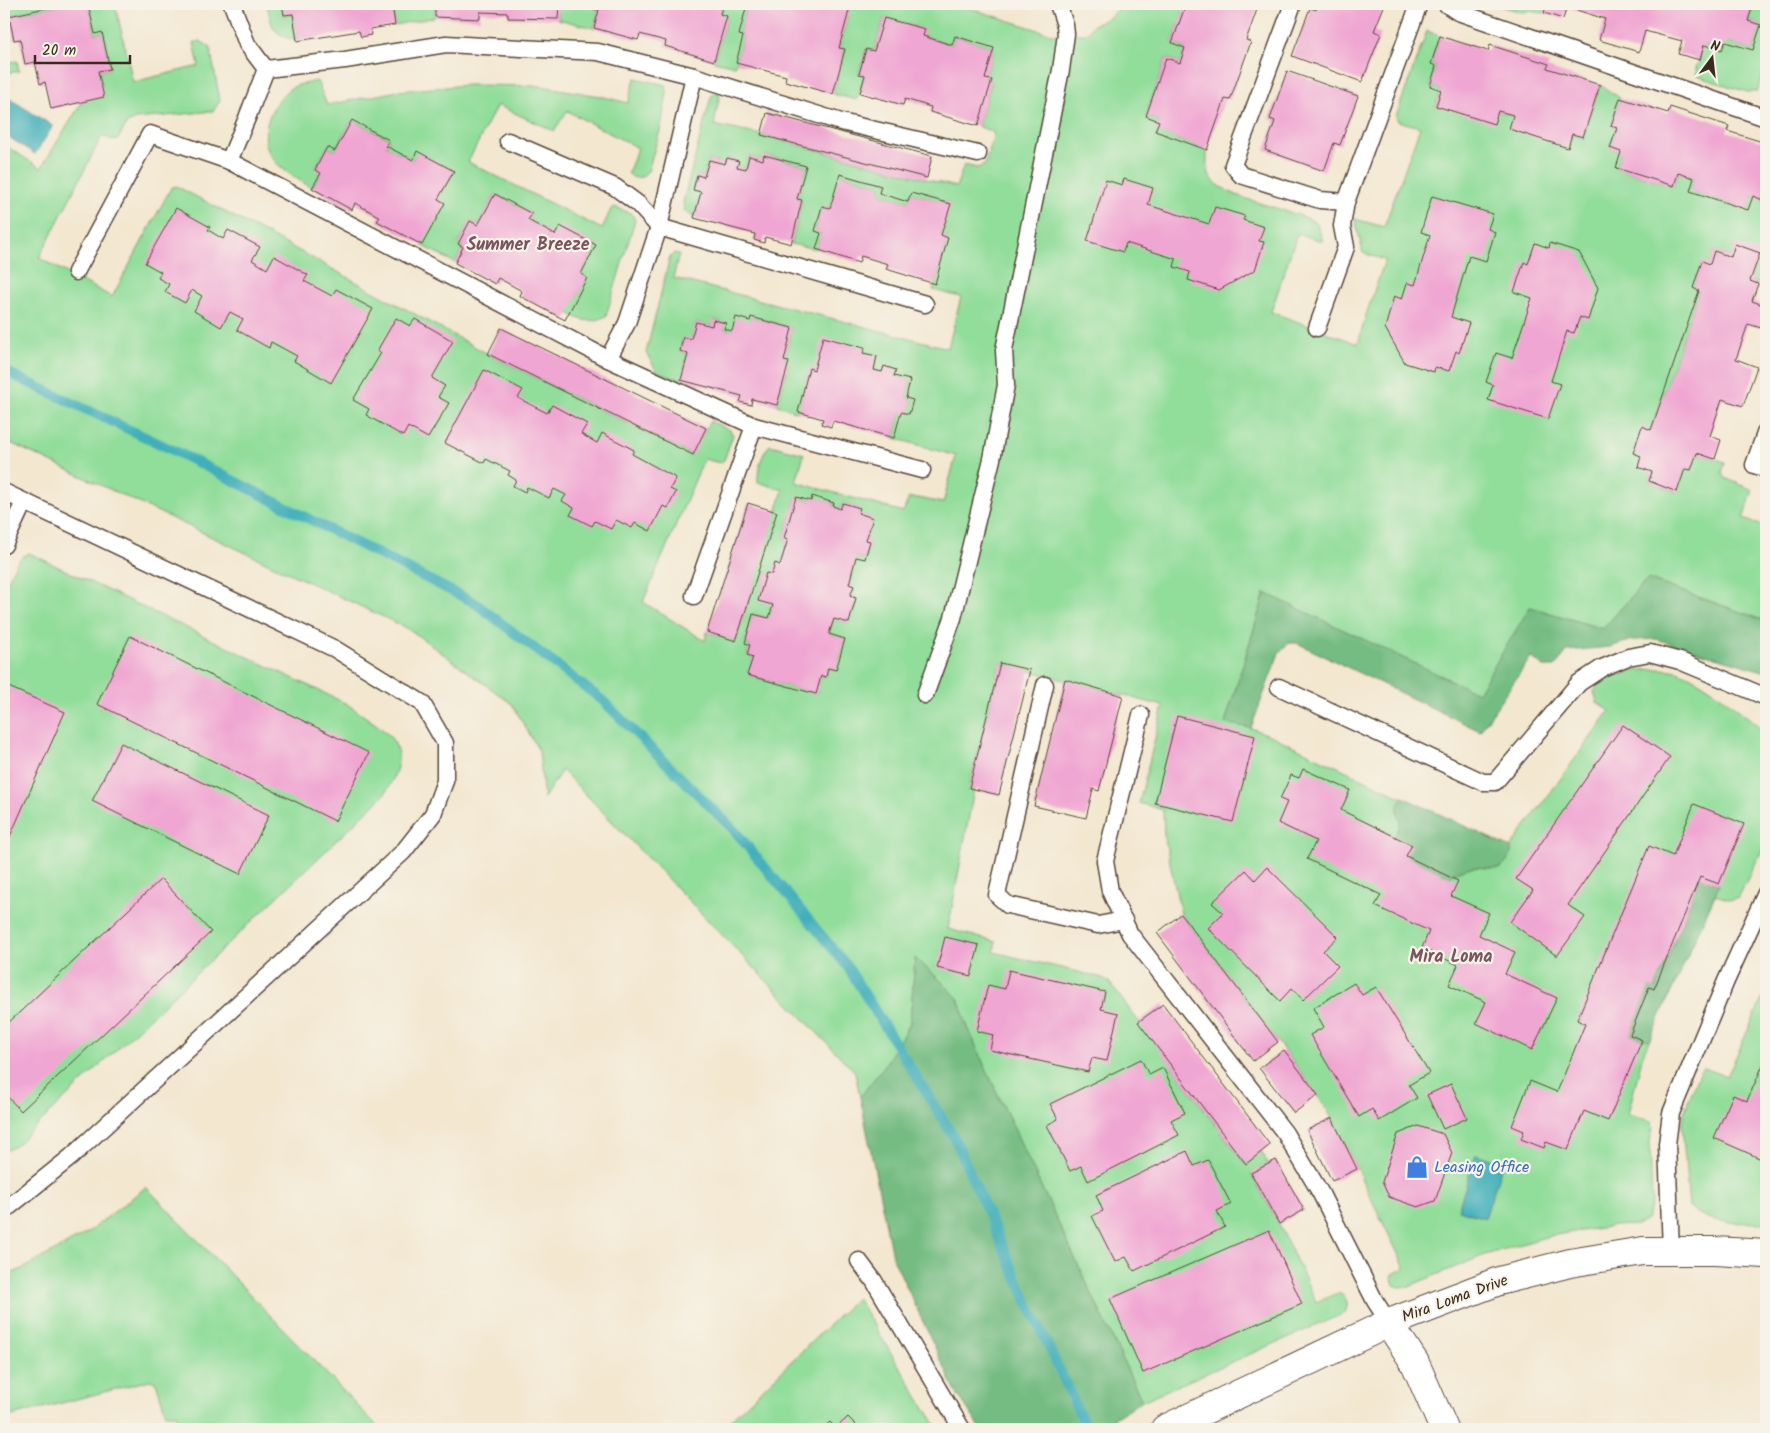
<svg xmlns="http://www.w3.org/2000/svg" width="1770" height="1433" font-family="Kalam,sans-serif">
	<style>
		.green { fill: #91dd9a; stroke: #66845c; fill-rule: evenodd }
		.forest { fill: #74bc82; stroke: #587350 }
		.water { fill: #3fafba; stroke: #3d6c6c }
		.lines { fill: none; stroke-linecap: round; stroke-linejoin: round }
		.stream { stroke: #3fafba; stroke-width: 10 }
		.building { fill: #f0a6d2 }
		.service-casing { stroke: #574639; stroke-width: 19 }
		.minor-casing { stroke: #574639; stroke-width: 30 }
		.tertiary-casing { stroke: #574639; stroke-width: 30 }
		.service { stroke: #fff; stroke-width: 16 }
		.minor { stroke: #fff; stroke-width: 28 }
		.tertiary { stroke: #fff; stroke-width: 28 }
		.labels { text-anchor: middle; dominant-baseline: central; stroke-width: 4.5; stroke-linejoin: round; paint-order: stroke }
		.shop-label { font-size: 16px; fill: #366cbe; stroke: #f7f3e8; text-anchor: start }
		.street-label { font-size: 16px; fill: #3b2a1e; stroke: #f7f3e8 }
		.neighbourhood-label { font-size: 18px; font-weight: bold; fill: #7a555d; stroke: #f7f3e8 }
	</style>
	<rect width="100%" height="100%" fill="#f7f3e8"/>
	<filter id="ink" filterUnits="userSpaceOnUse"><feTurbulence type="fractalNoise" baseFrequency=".02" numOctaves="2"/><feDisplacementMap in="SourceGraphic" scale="10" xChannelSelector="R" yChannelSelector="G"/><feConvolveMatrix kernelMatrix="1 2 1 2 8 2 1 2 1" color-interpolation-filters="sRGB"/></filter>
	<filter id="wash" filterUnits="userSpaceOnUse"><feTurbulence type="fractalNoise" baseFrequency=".0096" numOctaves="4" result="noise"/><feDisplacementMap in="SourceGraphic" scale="20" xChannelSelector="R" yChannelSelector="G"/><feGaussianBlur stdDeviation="1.12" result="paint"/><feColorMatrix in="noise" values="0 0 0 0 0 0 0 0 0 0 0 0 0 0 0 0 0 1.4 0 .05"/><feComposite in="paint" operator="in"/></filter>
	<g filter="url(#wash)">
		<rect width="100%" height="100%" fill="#f3e7d0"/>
		<g class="green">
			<polygon points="10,4 64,4 9,16 10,23 4,25 4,5"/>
			<path d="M 88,4 L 115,4 L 133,82 L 199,66 L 194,43 L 200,41 L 210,47 L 220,101 L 213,111 L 136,119 L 127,123 L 117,141 L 102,136 L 39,258 L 112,297 L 171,188 L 176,186 L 303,253 L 488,354 L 692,455 L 710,421 L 730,430 L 733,435 L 724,460 L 720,463 L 704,459 L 643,602 L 705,641 L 707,632 L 736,641 L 783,490 L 758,482 C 757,471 762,452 770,445 L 804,454 L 796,482 L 903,512 L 909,498 L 918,498 L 943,503 L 956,456 L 894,438 L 901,412 L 909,413 L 913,400 L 906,398 L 910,380 L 894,376 L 895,370 L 884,367 L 882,372 L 874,370 L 877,357 L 863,353 L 865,348 L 814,370 L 809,369 L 798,412 L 777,405 L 789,363 L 784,361 L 792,328 L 751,317 L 750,321 L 732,331 L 724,329 L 725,323 L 714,320 L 712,326 L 696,322 L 691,339 L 683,338 L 680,351 L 688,354 L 681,380 L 657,371 L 646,353 L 670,257 L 674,253 L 679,254 L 673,278 L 948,348 L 961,297 L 933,290 L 948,238 L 941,235 L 950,204 L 911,193 L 908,202 L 879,193 L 881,186 L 841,174 L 830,208 L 822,206 L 815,230 L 821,233 L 816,249 L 791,244 L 802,201 L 797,199 L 806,166 L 765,155 L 763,160 L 749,156 L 746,169 L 737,167 L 738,161 L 727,158 L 725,164 L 709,160 L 704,177 L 697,175 L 693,189 L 701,192 L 694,218 L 684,210 L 683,202 L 711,97 L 714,93 L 720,93 L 714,125 L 761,135 L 956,187 L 964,165 L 977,168 L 985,165 L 994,133 L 978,126 L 992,81 L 985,79 L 994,48 L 955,36 L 952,45 L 923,36 L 924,29 L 884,18 L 874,51 L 866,49 L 859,73 L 865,75 L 857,100 L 833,94 L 845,50 L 839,48 L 850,7 L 844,5 L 845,4 L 957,4 L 1051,34 L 1086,34 L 1093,25 L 1110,17 L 1122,4 L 1186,4 L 1172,43 L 1185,48 L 1180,63 L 1166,58 L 1146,116 L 1159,121 L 1156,131 L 1207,150 C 1207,159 1206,168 1210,176 C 1223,200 1292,208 1317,223 L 1323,241 L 1297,234 L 1271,312 L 1358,344 L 1366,315 L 1385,260 L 1363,253 L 1355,219 L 1384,227 L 1420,127 L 1398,121 L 1396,116 L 1427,31 L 1440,36 L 1431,64 L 1436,66 L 1430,86 L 1441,90 L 1436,106 L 1498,111 L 1513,115 L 1568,147 L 1572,134 L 1583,137 L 1600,85 L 1620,98 L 1611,126 L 1617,128 L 1610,148 L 1621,152 L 1616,168 L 1674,186 L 1678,173 L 1694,178 L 1690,191 L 1748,210 L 1753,196 L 1763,200 L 1766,190 L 1766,286 L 1750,281 L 1759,254 L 1735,245 L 1731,257 L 1714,251 L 1710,264 L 1702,262 L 1693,288 L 1699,291 L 1651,430 L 1643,427 L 1641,456 L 1652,472 L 1649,481 L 1676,492 L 1685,469 L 1691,470 L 1697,453 L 1725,462 L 1722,473 L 1725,478 L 1753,490 L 1743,519 L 1766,527 L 1766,621 L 1647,579 L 1603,629 L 1530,607 L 1478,694 L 1265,593 L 1225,723 L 1251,728 L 1272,736 L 1510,848 L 1610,711 L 1597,702 L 1594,691 C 1608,676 1615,675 1635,671 C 1647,669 1665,668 1677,671 C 1705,680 1742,713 1766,732 L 1766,842 L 1738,898 L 1732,900 L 1715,895 L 1643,1054 L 1628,1114 L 1651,1121 L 1653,1128 L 1650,1141 L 1652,1205 L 1646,1220 L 1637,1225 L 1613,1226 L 1549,1236 L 1485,1255 L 1409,1286 L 1400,1287 L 1394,1285 L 1392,1278 L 1393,1274 L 1405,1268 L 1332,1118 L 1318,1095 L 1181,914 L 1164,835 L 1163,810 L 1139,803 L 1163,706 L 1000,663 L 969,787 L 974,789 L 948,929 L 996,942 L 994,952 L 1103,978 L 1109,982 L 1245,1164 L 1262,1152 L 1268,1164 L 1251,1174 L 1279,1224 L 1316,1302 L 1338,1293 C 1348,1297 1349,1304 1345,1313 L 1142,1401 L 985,1067 L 966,1023 L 958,998 L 915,959 L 910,1023 L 885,1065 L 860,1097 L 855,1072 L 562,770 L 544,798 L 539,751 L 512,704 L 409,629 L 4,440 L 4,145 L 41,168 L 82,102 L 98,71 L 110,69 L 102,32 L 95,34 ZM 796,497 L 811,501 L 812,497 L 834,503 L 833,506 L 840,509 L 843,503 L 859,508 L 858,513 L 872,518 L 866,540 L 870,541 L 865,559 L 856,557 L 849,584 L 853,586 L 850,596 L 856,598 L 849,623 L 834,619 L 829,634 L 845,639 L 836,670 L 828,668 L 826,677 L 821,676 L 816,694 L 748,675 L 753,657 L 747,655 L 750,645 L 745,643 L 753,614 L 769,618 L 773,605 L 759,600 L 766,573 L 772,574 L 780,565 L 788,539 L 784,538 Z"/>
			<path d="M 267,4 L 282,4 L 284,15 L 293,14 L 297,41 C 272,34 272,28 267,4 Z"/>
			<polygon points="392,4 435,4 435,17 395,25"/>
			<polygon points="559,4 595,4 594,9 599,10 594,28 558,19"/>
			<polygon points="723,4 747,4 739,34 743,36 735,66 714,61 727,16 720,14"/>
			<polygon points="1492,4 1547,4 1544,13 1528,11 1522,12"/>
			<polygon points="1749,4 1766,4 1766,73 1763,73 1757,92 1747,92 1697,76 1696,68 1704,45 1722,50 1725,42 1753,50 1761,25 1748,21 1753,5"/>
			<polygon points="17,61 19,71 4,74 4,63"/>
			<path d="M 635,78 L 666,85 L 667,93 L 661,127 L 648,171 L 642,177 L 634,178 L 628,173 L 638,148 L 567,111 L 554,131 L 497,105 L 468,162 L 602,229 L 611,209 L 615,207 L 632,214 L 635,220 L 606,316 C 591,324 582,321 568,313 L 587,278 L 581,274 L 596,245 L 555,235 L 528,220 L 532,214 L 495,194 L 478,225 L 470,221 L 458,244 L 463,247 L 455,263 L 422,245 L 438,199 L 454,171 L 417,152 L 413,160 L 386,146 L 389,139 L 352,120 L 335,151 L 327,147 L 315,169 L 321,173 L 312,188 C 298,179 279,170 270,154 C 258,134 272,100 291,88 C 298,84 309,83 317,81 L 327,105 L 398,91 L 468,85 L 541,86 L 600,96 L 628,103 Z"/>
			<path d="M 29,553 L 347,704 C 387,733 417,742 384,795 C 262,913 138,1028 15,1146 L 4,1152 L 4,591 C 10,578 14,558 29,553 Z"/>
			<path d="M 1766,991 L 1766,1223 C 1741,1222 1708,1226 1689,1206 L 1682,1125 L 1685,1110 L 1699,1073 L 1703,1068 L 1727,1076 Z"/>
			<polygon points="146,1187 380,1429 180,1429 177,1414 166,1414 156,1382 150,1380 4,1418 4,1275 18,1271 87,1233"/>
			<polygon points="857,1298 938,1429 721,1429"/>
		</g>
		<g class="forest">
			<polygon points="1647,579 1766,621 1766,672 1656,639 1633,640 1610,647 1567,651 1555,667 1544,667 1531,657 1480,731 1297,643 1288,643 1279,653 1251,728 1225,723 1265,593 1478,693 1530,607 1603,629"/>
			<path d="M 1403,797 L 1511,848 C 1512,858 1506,862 1499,869 C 1479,868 1466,863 1450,877 L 1406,856 L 1394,836 C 1409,817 1389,812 1403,797 Z"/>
			<polygon points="1700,877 1719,884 1715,894 1650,1039 1642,1040 1630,1035 1649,987 1655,989"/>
			<polygon points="915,958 940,980 958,998 966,1023 985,1067 1142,1401 1096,1429 981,1429 956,1392 892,1256 860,1097 885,1065 910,1023"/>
		</g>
		<g class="water">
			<polygon points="4,95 53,126 35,154 4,134"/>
			<polygon points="1476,1154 1503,1163 1485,1218 1458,1210"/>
		</g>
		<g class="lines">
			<polyline class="stream" points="4,371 175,451 475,603 602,700 734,830 847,966 954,1137 1016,1277 1084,1423"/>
		</g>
		<g id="blocks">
			<g class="building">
				<polygon points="64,4 88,4 95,34 102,32 110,69 98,71 104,97 51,109 45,82 40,84 35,62 25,64 20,39 14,40 9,16"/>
				<polygon points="282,4 392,4 395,25 370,29 371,35 361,37 359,31 297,41 293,14 284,15"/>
				<polygon points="435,4 559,4 558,19 508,18 508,13 480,12 480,19 435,17"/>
				<polygon points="595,4 723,4 720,14 727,16 714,61 665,46 666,41 640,34 638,40 594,28 599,10 593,9"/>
				<polygon points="747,4 812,4 819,6 820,4 845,4 844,5 850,7 839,48 845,49 833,94 785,81 786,76 736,63 743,36 739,35"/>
				<polygon points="1186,4 1259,4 1246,40 1251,42 1230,100 1225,99 1207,150 1155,131 1159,121 1146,116 1166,58 1180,63 1185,48 1172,43"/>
				<polygon points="1319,4 1385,4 1374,31 1381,34 1362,82 1292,56 1310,8 1316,10"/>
				<polygon points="1547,4 1749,4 1753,5 1748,21 1761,25 1753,50 1725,42 1722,50 1704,45 1700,60 1678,54 1682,41 1645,31 1639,52 1599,40 1605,19 1567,7 1563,19 1544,13"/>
				<polygon points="884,18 925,29 923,36 952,45 955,36 994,48 985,79 992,80 978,126 930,112 931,107 905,99 903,105 860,93 865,75 859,74 866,49 874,51"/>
				<polygon points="1440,36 1488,51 1490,45 1549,64 1547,68 1600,85 1583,137 1572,134 1568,148 1509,129 1513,115 1498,111 1494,124 1436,106 1441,90 1430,86 1436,66 1431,64"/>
				<polygon points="1287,71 1358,96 1340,145 1334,143 1324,171 1265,150 1275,121 1270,119"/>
				<polygon points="1620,98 1668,113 1670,107 1729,126 1727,131 1766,143 1766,190 1763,200 1753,196 1748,210 1690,191 1694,178 1678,173 1674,186 1616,168 1621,152 1610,148 1617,128 1611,126"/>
				<polygon points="767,113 932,156 927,178 761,135"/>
				<polygon points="352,120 389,140 386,146 413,160 417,151 454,171 438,199 445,203 422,245 377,221 380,217 355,203 352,210 312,188 321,173 315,170 327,147 335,151"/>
				<polygon points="764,155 806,166 797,199 802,200 791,244 765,237 764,243 754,240 755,234 694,218 701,192 693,190 697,175 704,177 709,160 725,164 727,158 739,161 737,167 746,169 749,156 763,160"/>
				<polygon points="840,174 881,186 879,193 908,202 911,193 951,204 941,235 948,238 935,284 886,269 888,264 861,256 859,263 816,249 821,233 815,231 822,206 830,208"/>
				<polygon points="1124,179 1153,188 1148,205 1209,224 1215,207 1245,216 1243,220 1264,227 1259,241 1264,242 1255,270 1219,290 1188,280 1190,272 1174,267 1176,259 1126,243 1123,252 1087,241 1106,180 1122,185"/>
				<polygon points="495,194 532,214 528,220 555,235 560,226 596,245 581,274 587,278 565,320 520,296 522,291 498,278 495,284 455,263 463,247 458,244 470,221 478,225"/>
				<polygon points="1432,196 1493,214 1488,229 1495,232 1486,261 1469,256 1451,317 1469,323 1459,353 1456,351 1449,371 1435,367 1434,372 1405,363 1385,328 1394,296 1402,299 1407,283 1415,285 1430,235 1421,232"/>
				<polygon points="176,208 210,227 208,230 223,239 228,230 260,247 252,260 267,269 274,256 308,275 304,281 332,296 336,289 373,309 331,383 294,361 297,356 271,342 269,348 237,330 243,319 230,312 221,327 194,311 202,296 192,290 185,303 165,292 169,284 158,278 161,272 145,263"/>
				<polygon points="1535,243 1549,248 1550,243 1579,252 1598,288 1588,320 1580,317 1574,333 1567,331 1551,381 1560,384 1548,419 1488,400 1493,385 1486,382 1496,353 1512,358 1532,298 1514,292 1524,262 1528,264"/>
				<polygon points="1735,244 1760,253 1750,281 1758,284 1752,301 1766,306 1766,312 1761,328 1748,324 1736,359 1757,367 1743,406 1722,399 1710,436 1721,440 1715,459 1697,453 1691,470 1685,469 1677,492 1649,481 1652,472 1638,467 1641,456 1633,453 1642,426 1651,430 1699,291 1693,288 1702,261 1710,264 1714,251 1731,257"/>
				<polygon points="736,317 750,321 751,317 792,328 784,361 789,362 777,405 752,399 751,405 740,402 742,396 681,380 688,354 680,351 683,337 691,339 696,322 712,326 713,320 726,323 724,329 732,331"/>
				<polygon points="396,318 410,326 415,319 453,341 432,378 445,386 438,397 449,403 428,438 408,427 403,436 366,415 369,409 353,400 381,353 377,351"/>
				<polygon points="501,328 706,428 693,455 488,354"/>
				<polygon points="823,337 865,348 863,353 877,356 874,370 882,372 884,366 896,370 894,376 910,380 906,398 913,400 909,414 901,412 894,438 833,421 831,427 821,424 823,419 798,412 809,368 814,370"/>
				<polygon points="484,370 523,390 518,398 547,413 552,405 587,424 581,434 597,443 602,433 634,450 632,454 676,478 670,489 676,492 668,508 663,506 650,531 635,523 632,528 616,520 611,529 595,521 592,526 570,515 574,508 562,501 566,495 554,489 549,498 527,487 525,492 513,486 516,480 508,475 510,471 486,459 484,463 445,443"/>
				<polygon points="812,496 834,503 833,506 840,509 843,503 860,508 858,513 873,518 866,540 870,541 865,559 856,557 849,584 854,586 850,596 856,598 849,623 834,619 829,634 845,639 836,670 828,668 826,677 821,676 816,694 747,675 753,657 747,655 750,645 745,643 753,614 769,618 773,605 758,601 766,573 772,574 775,563 780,565 788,539 784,538 796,497 811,501"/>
				<polygon points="748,503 777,512 736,641 707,632"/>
				<polygon points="130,636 369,753 335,821 97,704"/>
				<polygon points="1000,663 1030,670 999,795 969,788"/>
				<polygon points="1065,679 1123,696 1099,791 1093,789 1086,818 1034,806"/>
				<polygon points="4,685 65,712 4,850"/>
				<polygon points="1177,716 1255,736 1233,822 1155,803"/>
				<polygon points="1623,725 1670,757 1568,905 1585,917 1557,956 1510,922 1533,890 1516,879"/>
				<polygon points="121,743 269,815 240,874 92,801"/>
				<polygon points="1303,769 1350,790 1341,810 1412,845 1406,856 1458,881 1451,896 1489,913 1479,935 1515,952 1505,974 1557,998 1532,1050 1476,1023 1486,1002 1449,985 1458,965 1422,948 1429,931 1375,906 1381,895 1307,859 1316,841 1278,823 1287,802 1280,799 1291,775 1299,778"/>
				<polygon points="1694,804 1744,824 1719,884 1700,877 1654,989 1649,987 1630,1035 1642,1040 1608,1121 1584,1111 1568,1150 1546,1142 1544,1148 1521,1139 1524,1131 1512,1126 1530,1081 1557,1092 1585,1024 1577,1020 1649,846 1673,856"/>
				<polygon points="1267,867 1338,937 1323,951 1338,966 1303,1000 1292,988 1280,1001 1208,928 1223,913 1212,903 1246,870 1255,880"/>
				<polygon points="161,879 211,932 21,1111 4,1093 4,1027"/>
				<polygon points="1181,914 1278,1042 1253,1061 1157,933"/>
				<polygon points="945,937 979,945 971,976 937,968"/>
				<polygon points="1009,970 1105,992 1101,1009 1118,1013 1107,1061 1092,1058 1088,1072 990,1050 993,1035 977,1031 988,985 1005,989"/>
				<polygon points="1354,983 1362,995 1376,987 1429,1073 1409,1085 1417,1098 1379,1121 1372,1109 1359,1117 1310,1035 1324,1027 1313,1008"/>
				<polygon points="1163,1004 1270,1145 1246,1164 1138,1022"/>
				<polygon points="1284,1050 1318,1095 1294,1113 1259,1068"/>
				<polygon points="1766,1058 1766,1161 1714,1138 1733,1095 1747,1101"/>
				<polygon points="1141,1059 1149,1075 1163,1068 1185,1113 1171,1120 1179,1135 1088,1181 1081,1166 1070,1171 1047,1125 1058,1119 1050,1104"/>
				<polygon points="1451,1084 1467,1118 1443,1129 1427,1095"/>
				<polygon points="1332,1118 1357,1169 1332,1181 1307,1130"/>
				<polygon points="1418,1126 1443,1134 1452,1153 1435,1201 1418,1207 1389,1197 1382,1182 1398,1134"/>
				<polygon points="1187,1151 1194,1166 1208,1160 1231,1204 1217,1211 1225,1227 1134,1271 1126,1257 1115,1262 1092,1216 1103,1211 1096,1195"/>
				<polygon points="1276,1160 1304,1210 1279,1224 1251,1173"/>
				<polygon points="1269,1230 1302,1304 1143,1373 1110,1299"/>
				<polygon points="848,1417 860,1429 822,1429 830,1422 836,1428"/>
			</g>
		</g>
	</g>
	<g filter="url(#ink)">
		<use href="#blocks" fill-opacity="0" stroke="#574639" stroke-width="1"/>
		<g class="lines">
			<defs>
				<g id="service">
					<polyline points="1293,4 1233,165 1241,175 1320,200 1346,202"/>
					<polyline points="1446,4 1458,12 1766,118"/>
					<polyline points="266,69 345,60 446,44 598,52 694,76 841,122 978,154"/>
					<polyline points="508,141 615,187 638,204 659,227 925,304"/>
					<polyline points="229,161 608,359 754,426 922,470"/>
					<polyline points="76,272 150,134 229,161 247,118 266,69 247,44 232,4"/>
					<polyline points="1317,328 1346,247 1342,226 1346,202 1419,4"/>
					<polyline points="608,359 627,323 659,227 694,76"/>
					<polyline points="1766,431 1754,465 1766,469"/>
					<polyline points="4,492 335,649 422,703 445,743 445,781 433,814 403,852 71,1157 10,1206 4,1209"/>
					<polyline points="4,545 24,502"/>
					<polyline points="694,596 754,426"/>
					<polyline points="1045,685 997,895 1008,905 1098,925 1124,920"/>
					<polyline points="1279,687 1483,782 1495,782 1579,683 1602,668 1628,657 1650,653 1680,661 1766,697"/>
					<polyline points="925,695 953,618 992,459 1006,385 1004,350 1061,70 1066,34 1065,25 1058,4"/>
					<polyline points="1141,715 1105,861 1110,891 1130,934 1285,1133 1320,1192 1375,1301 1389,1323"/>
					<polyline points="1671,1251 1667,1144 1671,1113 1726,981 1766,893"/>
					<polyline points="859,1261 874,1281 962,1429"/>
				</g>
				<polyline id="minor" points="1444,1429 1415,1363 1389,1323 1499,1281 1570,1263 1643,1251 1715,1251 1766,1254"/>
				<polyline id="tertiary" points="1165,1429 1389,1323"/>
			</defs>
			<use href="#service" class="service-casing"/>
			<use href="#minor" class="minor-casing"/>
			<use href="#tertiary" class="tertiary-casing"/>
			<use href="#service" class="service"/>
			<use href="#minor" class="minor"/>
			<use href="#tertiary" class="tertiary"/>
		</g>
	</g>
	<defs>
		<symbol id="shop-bare" viewBox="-9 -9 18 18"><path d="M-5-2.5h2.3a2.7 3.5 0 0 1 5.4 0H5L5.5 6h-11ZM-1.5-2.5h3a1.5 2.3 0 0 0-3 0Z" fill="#3f7fe0" stroke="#f7f3e8" stroke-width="2.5" paint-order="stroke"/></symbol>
	</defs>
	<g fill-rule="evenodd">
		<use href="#shop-bare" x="1401" y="1151" width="32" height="32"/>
	</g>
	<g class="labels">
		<g class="shop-label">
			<text x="1434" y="1167">Leasing Office</text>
		</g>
		<g class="street-label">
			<text transform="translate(1455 1299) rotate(-20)">Mira Loma Drive</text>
		</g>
		<g class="neighbourhood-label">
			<text x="528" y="245">Summer Breeze</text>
			<text x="1451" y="957">Mira Loma</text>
		</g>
	</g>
	<rect width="1770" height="1433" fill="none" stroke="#f7f3e8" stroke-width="20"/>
	<g transform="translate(1712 58) rotate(15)" stroke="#f7f3e8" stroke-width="4" paint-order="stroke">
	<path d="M0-4L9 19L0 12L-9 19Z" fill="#3b2a1e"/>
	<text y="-8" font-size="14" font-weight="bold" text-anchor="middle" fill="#3b2a1e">N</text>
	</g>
	<path d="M35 55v8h95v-8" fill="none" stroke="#3b2a1e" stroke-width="2.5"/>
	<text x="42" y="55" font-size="15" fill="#3b2a1e" stroke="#f7f3e8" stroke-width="4" paint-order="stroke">20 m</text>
</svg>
